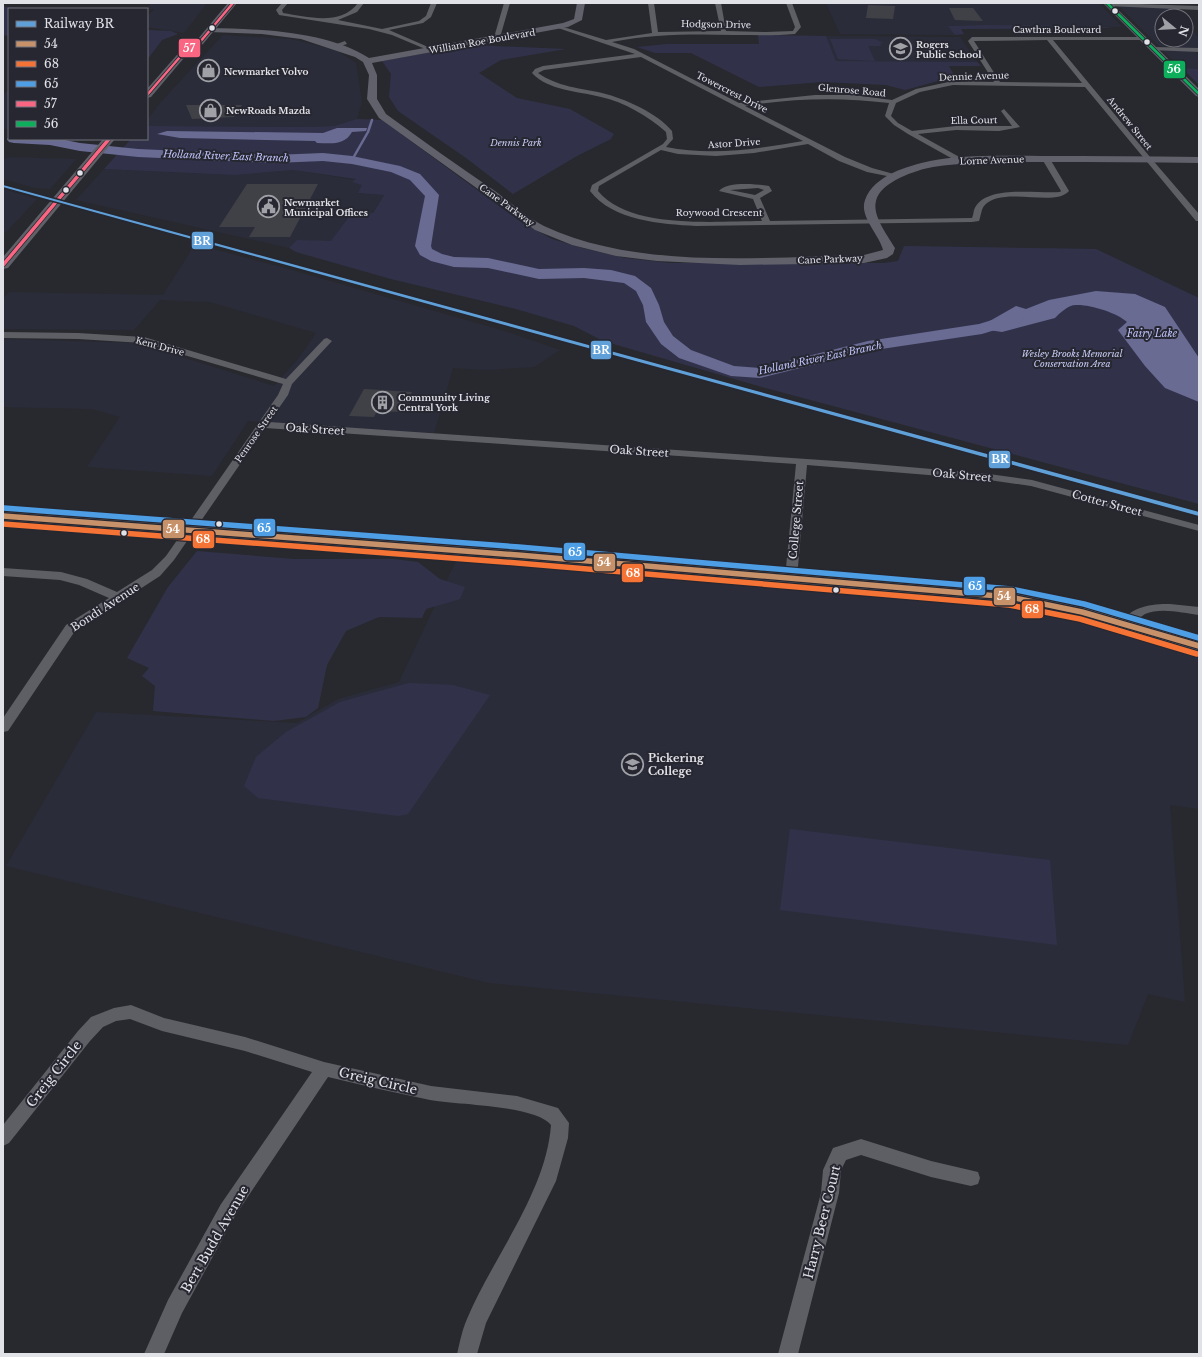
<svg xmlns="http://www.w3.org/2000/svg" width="1202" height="1357" font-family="'Libre Baskerville',serif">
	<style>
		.built { fill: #2b2c3a }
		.green { fill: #31324a }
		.water { fill: #696b93 }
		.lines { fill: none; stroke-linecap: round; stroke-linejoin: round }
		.stream { stroke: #696b93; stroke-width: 2.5 }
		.river { fill: #696b93; fill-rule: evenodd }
		.building { fill: #404146 }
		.street { fill: #5e5f65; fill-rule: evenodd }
		.secondary { fill: #60616a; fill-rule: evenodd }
		.primary { fill: #5f6068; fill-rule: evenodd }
		.bus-1-casing { stroke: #262730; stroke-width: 8 }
		.bus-2-casing { stroke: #262730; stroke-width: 8 }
		.bus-3-casing { stroke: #262730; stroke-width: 8 }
		.bus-4-far1-casing { stroke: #262730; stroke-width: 4 }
		.bus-4-casing { stroke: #262730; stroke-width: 5 }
		.bus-5-casing { stroke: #262730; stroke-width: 4 }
		.bus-1 { stroke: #c7916a; stroke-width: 5.5 }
		.bus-2 { stroke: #f57335; stroke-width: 5.5 }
		.bus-3 { stroke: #4d9ee5; stroke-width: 5.5 }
		.bus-4-far1 { stroke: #fa6682; stroke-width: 2.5 }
		.bus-4 { stroke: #fa6682; stroke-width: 3.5 }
		.bus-5 { stroke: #0daf5c; stroke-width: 2.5 }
		.rail-1-casing { stroke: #262730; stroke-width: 3 }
		.rail-1 { fill: #60a0d9; fill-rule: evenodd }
		.bus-dot { fill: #e1e2e8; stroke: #262730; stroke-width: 1.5 }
		.labels { text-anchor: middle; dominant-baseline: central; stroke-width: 4; stroke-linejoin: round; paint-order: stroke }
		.far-street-label { font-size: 9px; fill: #e1e2e8; stroke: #262730 }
		.far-poi-label { font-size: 9px; font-weight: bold; fill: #e1e2e8; stroke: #262730; text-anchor: start }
		.far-park-label { font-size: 9px; font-style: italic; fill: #c7caf4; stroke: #262730 }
		.far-water-label { font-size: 10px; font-style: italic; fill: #c1c4fc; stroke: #262730 }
		.street-label { font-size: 11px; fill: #e1e2e8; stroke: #262730 }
		.poi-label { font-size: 11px; font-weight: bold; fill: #e1e2e8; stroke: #262730; text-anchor: start }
		.near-street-label { font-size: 13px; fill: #e1e2e8; stroke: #262730 }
		.line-badge { stroke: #262730; stroke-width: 1.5 }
		.badge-label { font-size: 11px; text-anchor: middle; font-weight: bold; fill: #fff }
	</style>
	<rect width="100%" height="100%" fill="#28292e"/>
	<g class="built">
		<polygon points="152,3 207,3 184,33 147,27 147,17 154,9 146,9"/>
		<polygon points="826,3 1099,3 1122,27 985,25 949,26 955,35 840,34"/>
		<polygon points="1119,6 1175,8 1182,16 1162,16 1162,40 1186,40 1186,22 1199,38 1199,49 1159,46"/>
		<polygon points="223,35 291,39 336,50 356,63 362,102 357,119 334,126 311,127 147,126 147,120 161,102"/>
		<polygon points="826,36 960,37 977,62 836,61"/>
		<polygon points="1167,50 1194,51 1199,56 1199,69 1182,68 1163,51"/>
		<polygon points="9,90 9,130 3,129 3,94"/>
		<polygon points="9,157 76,159 50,189 35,188 3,179 3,160"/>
		<polygon points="104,169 235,175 293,170 356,180 353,182 363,184 358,193 384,195 372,213 351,214 331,242 297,240 289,248 76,200"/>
		<polygon points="3,189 37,199 8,230 3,234"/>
		<polygon points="194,246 205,247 281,267 501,330 560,350 534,367 485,370 453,368 434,433 248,421 212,476 87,467 120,417 92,409 3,407 3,339 137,343 274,386 299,358 316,333 210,302 160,300 134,330 3,329 3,299 9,292 163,295"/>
		<polygon points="458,557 1039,611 1199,655 1199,809 1170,805 1185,1002 1148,994 1128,1045 489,983 6,866 96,712 297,723 338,699 399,682"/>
	</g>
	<g class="green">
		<polygon points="3,6 7,7 41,9 9,9 9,36 3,35"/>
		<polygon points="985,25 1090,26 1114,28 961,29 964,34 955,35 948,26"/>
		<polygon points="147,30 171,31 178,34 162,40 147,60"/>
		<polygon points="758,35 826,36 836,61 977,62 981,66 949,66 956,79 938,81 905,90 886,85 822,82 759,87 691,53 655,53 637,47 667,44 759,44"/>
		<polygon points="830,39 875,39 883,43 880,44 881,46 868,46 875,61 838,59"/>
		<polygon points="471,45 566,49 501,60 479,73 517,98 570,109 614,134 611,139 577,156 513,194 466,158 398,111 389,97 391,74 382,61"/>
		<polygon points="1182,68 1199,69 1199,85"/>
		<polygon points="357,119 382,120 521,222 552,239 582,248 625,258 670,263 884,263 898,261 904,246 1096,249 1199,298 1199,504 762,387 603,341 574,326 516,309 391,279 296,252 289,248 297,240 331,241 351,214 373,213 384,195 358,193 362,185 352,182 356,179 293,170 235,175 104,169 131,139 147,139 147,126 311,127 334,126"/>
		<polygon points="197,551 294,559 394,559 418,562 440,579 465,587 460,599 426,609 422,618 379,617 346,631 327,665 318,708 306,717 274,721 153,711 155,686 142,676 149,668 127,658 168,587"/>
		<polygon points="409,683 453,685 490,695 408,814 398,816 258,798 244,786 256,757 286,732 340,702"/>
		<polygon points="790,829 1050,860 1057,945 780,910"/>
	</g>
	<g class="water">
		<path d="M 337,128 L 367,128 L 366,131 L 352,132 C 344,146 331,143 317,143 L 315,141 L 180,138 L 157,134 L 167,131 L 323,133 Z"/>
		<path d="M 1096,291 L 1135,294 L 1165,307 L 1199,358 L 1199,402 L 1165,388 L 1145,366 L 1118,330 L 1127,322 C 1118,313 1089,304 1076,305 C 1068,305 1060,313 1055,318 L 1002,332 L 982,329 L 988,322 L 1016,306 L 1026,309 L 1049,300 Z"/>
	</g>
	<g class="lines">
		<polyline class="stream" points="352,160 368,132 372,120"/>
		<polygon class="river" points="9,137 9,139 60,139 80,143 138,149 274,155 323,153 352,156 400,166 420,174 439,195 431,246 432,249 442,254 454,257 488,258 539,269 584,268 611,270 635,276 651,288 659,305 664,322 673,336 691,350 734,366 760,368 868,341 979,324 1015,313 1021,314 1024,318 1021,322 982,334 868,351 760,378 731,376 679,358 661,344 646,322 643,305 636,291 624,283 584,278 539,279 488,268 454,267 431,261 420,255 415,246 425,196 410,180 391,172 352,164 323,161 274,163 138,157 80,151 50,145 14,143 9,142 7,139"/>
	</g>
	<g class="building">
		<polygon points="868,5 895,6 893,19 866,18"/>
		<polygon points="949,8 973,8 983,21 955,20"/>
		<polygon points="186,105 242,105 234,117 192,119"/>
		<polygon points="247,184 318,184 290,237 249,237 255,227 219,227"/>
		<polygon points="364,389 412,392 402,412 377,411 374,417 349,416"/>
	</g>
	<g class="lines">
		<g class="street">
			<path d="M 282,3 L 288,3 L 282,10 L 283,13 C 308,17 341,26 358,3 L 364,3 L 357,12 L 338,20 L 382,29 L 419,21 L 426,16 L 431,3 L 437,3 L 431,17 L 423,23 L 389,30 L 435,50 L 430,51 L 392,35 L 369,29 L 279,15 L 276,10 Z"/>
			<polygon points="504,3 510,3 501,34 503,37 500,39 495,34"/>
			<path d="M 648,3 L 654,3 L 658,32 L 721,31 L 715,3 L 721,3 L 726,31 L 766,32 L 793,31 L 795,27 L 786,3 L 792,3 L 801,27 L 795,34 C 774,36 754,35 734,35 C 693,34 652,34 612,42 L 634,49 L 739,103 L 815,95 L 853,95 L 892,100 L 916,89 L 953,81 L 994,82 L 968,41 L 972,37 L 1145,37 L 1143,40 L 1053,40 L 1150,157 L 1199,214 L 1199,221 L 1196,221 L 1085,87 L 953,85 L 920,92 L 896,103 L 891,116 L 898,123 L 912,131 L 956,126 L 1012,126 L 1001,111 L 1004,109 L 1020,127 L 999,131 L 956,130 L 918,134 L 963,159 L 964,161 L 960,163 L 908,134 L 894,125 L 885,116 L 889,103 C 841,97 793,98 745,106 L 845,157 L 872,168 L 901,176 L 897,178 L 867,172 L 839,161 L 808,144 L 754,153 L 716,156 L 678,154 L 661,150 L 599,186 L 598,191 C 630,230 716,221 762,221 L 753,199 L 719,191 C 726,181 758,184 769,186 L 772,191 L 760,198 L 770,221 L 972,218 C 974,214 973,210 976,206 C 990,185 1038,194 1060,192 L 1061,191 L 1042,159 L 1046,157 L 1050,159 L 1069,191 C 1055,208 1002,185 984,206 C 981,210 981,216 979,221 L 972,222 L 696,226 C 661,224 613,221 590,191 L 592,185 L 663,144 L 667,139 L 666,132 C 648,116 624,102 601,97 C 578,91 549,91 532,73 L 535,69 L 543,66 L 635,54 L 555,27 L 560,26 L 606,40 L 652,33 ZM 1047,40 L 1082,83 L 1000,82 L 974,41 ZM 641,57 L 803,141 C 757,149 712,156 666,147 L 673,139 L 672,131 C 657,113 626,99 602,93 C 580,88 558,87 538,73 L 544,70 ZM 758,188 L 764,190 L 755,195 L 730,190 Z"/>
			<polygon points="1109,3 1199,6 1199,10 1107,6"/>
			<polygon points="345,41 347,44 334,48 331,46"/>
			<polygon points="1153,47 1199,48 1199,52 1151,50 1150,49"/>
			<polygon points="3,332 78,333 144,337 286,379 324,339 327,338 332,341 292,384 288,395 269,422 851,462 989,474 1032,480 1199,525 1199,531 1031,486 989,480 807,465 797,578 791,582 785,578 796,464 265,428 174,560 160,576 75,631 8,731 3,732 3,718 66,625 109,598 79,585 60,580 3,576 3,568 61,572 87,579 117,592 152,570 166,556 278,395 283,384 143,343 78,339 3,338"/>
			<path d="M 1170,604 L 1199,607 L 1199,615 C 1183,613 1161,607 1145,614 C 1138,618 1134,625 1127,627 L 1121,623 C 1132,606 1151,604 1170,604 Z"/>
			<path d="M 131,1005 L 164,1018 L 245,1037 L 324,1062 L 431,1086 L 517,1096 L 558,1108 L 569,1123 L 568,1138 L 556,1181 L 486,1323 L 477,1354 L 457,1354 C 460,1342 462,1330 467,1319 C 493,1257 546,1193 551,1125 C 535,1105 457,1105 430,1100 C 396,1093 362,1085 328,1077 L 235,1216 L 182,1313 L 164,1354 L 144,1354 L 168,1300 L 221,1204 L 312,1072 L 245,1051 L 162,1031 L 130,1019 L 116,1021 L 103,1027 L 90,1041 L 9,1143 L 3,1146 L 3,1125 L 78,1031 L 91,1017 L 114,1008 Z"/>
			<polygon points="861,1139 931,1161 978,1172 980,1178 978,1184 971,1186 931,1177 861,1155 846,1160 841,1170 839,1193 798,1354 778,1354 821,1193 823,1170 833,1148"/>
		</g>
		<g class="secondary">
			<path d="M 577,3 L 585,3 L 582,20 L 568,27 L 372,63 L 377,75 L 377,99 L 386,114 C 422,140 458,166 495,191 C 510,202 527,218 544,226 C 637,270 764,257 864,255 L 883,250 C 879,234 859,217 865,200 C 874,175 908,166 930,161 C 966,154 1005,156 1042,156 C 1094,156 1147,156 1199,157 L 1199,163 C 1149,162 1098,162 1048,162 C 1010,162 971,161 933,167 C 916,170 880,182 876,201 C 872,216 888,236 895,248 L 893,254 L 887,258 L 864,263 L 740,265 L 657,261 L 616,256 L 572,245 L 535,230 L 379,118 L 367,99 L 369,75 L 363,62 L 355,57 L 301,39 L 262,34 L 210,32 L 206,30 L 210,28 C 259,29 327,31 369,58 L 563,23 L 574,19 Z"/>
			<polygon points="1103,3 1111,3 1199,89 1199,97 1196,96"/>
			<polygon points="3,511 518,550 1010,592 1088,608 1199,640 1199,652 1078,616 1010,602 518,560 3,521"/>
		</g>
		<g class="primary">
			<polygon points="228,3 237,3 203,44 189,52 151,97 147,98 147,89 183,48 197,40"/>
			<polygon points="103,139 115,139 8,268 3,269 3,257"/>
		</g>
		<defs>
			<polyline id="bus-1" points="3,516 518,555 1010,597 1082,612 1199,646"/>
			<polyline id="bus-2" points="3,524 517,563 1009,605 1080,619 1197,654"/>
			<polyline id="bus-3" points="4,508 519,547 1011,589 1084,604 1199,638"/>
			<polyline id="bus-4-far1" points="147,95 186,50 200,42 233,3"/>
			<polyline id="bus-4" points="3,265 109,139"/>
			<polyline id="bus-5" points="1107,3 1199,94"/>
		</defs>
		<use href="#bus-1" class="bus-1-casing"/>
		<use href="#bus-2" class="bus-2-casing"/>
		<use href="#bus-3" class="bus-3-casing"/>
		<use href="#bus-4-far1" class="bus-4-far1-casing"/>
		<use href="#bus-4" class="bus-4-casing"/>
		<use href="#bus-5" class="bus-5-casing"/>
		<use href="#bus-1" class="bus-1"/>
		<use href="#bus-2" class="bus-2"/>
		<use href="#bus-3" class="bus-3"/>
		<use href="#bus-4-far1" class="bus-4-far1"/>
		<use href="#bus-4" class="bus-4"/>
		<use href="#bus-5" class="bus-5"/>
		<defs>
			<polygon id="rail-1" points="3,185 1199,512 1199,516 3,187"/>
		</defs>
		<use href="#rail-1" class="rail-1-casing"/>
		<use href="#rail-1" class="rail-1"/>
	</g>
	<defs>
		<symbol id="school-ring" viewBox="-11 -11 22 22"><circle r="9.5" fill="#262730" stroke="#a0a1a7" stroke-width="1.5"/><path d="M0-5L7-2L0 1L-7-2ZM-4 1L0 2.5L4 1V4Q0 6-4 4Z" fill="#a0a1a7"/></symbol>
		<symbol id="shop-ring" viewBox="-11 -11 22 22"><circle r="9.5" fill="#262730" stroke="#a0a1a7" stroke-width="1.5"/><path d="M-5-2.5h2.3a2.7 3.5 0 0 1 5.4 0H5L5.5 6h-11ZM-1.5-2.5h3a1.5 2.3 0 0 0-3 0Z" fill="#a0a1a7"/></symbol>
		<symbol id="civic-ring" viewBox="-11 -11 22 22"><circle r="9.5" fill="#262730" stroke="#a0a1a7" stroke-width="1.5"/><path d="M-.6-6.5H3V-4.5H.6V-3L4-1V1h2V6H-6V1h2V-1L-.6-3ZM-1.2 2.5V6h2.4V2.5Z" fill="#a0a1a7"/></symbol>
		<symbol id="building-ring" viewBox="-11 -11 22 22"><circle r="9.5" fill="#262730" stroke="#a0a1a7" stroke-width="1.5"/><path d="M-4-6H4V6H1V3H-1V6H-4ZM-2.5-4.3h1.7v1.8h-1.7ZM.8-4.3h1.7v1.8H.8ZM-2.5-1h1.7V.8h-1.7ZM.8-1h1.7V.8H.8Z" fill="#a0a1a7"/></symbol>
	</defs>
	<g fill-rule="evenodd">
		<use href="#school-ring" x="888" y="36" width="25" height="25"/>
		<use href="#shop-ring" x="196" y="58" width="25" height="25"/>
		<use href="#shop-ring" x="198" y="98" width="25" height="25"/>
		<use href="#civic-ring" x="256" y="194" width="25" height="25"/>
		<use href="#building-ring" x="370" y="390" width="25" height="25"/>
		<use href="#school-ring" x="620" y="752" width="25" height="25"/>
	</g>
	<g class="bus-dot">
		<circle cx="1115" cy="11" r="3.5"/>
		<circle cx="212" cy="28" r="3.5"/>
		<circle cx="1147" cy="42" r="3.5"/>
		<circle cx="80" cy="173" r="3.5"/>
		<circle cx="66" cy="190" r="3.5"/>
		<circle cx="219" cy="524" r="3.5"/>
		<circle cx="124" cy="533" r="3.5"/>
		<circle cx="836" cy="590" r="3.5"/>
	</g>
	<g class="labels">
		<g class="far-street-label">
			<text transform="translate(716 24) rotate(1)">Hodgson Drive</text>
			<text x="1057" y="29">Cawthra Boulevard</text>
			<text transform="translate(482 41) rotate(-10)">William Roe Boulevard</text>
			<text transform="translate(974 76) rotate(-2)">Dennie Avenue</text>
			<text transform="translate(852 90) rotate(5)">Glenrose Road</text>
			<text transform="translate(732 92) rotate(27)">Towercrest Drive</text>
			<text transform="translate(974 120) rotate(-1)">Ella Court</text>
			<text transform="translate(1130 123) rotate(51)">Andrew Street</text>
			<text transform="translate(734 143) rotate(-4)">Astor Drive</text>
			<text transform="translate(992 160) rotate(-2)">Lorne Avenue</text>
			<text transform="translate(507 205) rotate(36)">Cane Parkway</text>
			<text x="719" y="212">Roywood Crescent</text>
			<text transform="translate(830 259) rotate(-2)">Cane Parkway</text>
			<text transform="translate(160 346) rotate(15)">Kent Drive</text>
			<text transform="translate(256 434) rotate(-55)">Penrose Street</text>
		</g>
		<g class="far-poi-label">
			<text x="916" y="44">Rogers<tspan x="916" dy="10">Public School</tspan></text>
			<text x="224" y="71">Newmarket Volvo</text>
			<text x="226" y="110">NewRoads Mazda</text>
			<text x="284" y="202">Newmarket<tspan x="284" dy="10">Municipal Offices</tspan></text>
			<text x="398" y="397">Community Living<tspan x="398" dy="10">Central York</tspan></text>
		</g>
		<g class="far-park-label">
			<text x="516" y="142">Dennis Park</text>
			<text x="1072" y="353">Wesley Brooks Memorial<tspan x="1072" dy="10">Conservation Area</tspan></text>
		</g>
		<g class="far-water-label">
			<text transform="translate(226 156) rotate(2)">Holland River East Branch</text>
			<text x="1152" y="333">Fairy Lake</text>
			<text transform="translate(820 358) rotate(-12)">Holland River East Branch</text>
		</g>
		<g class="street-label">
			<text transform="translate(315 429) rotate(4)">Oak Street</text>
			<text transform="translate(639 451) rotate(4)">Oak Street</text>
			<text transform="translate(962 475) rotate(5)">Oak Street</text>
			<text transform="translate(1107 503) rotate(15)">Cotter Street</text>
			<text transform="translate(796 520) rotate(-85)">College Street</text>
			<text transform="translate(105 607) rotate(-33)">Bondi Avenue</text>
		</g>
		<g class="poi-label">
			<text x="648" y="758">Pickering<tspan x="648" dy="13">College</tspan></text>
		</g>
		<g class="near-street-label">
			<text transform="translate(54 1074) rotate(-52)">Greig Circle</text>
			<text transform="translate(378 1081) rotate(13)">Greig Circle</text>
			<text transform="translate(822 1222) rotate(-76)">Harry Beer Court</text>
			<text transform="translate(215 1239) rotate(-60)">Bert Budd Avenue</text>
		</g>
	</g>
	<g class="line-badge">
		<rect x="178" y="38" width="23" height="20" rx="4" fill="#fa6682"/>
		<rect x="1163" y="60" width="23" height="19" rx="4" fill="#0daf5c"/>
		<rect x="191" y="231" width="23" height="19" rx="4" fill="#60a0d9"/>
		<rect x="590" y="340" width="22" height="20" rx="4" fill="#60a0d9"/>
		<rect x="988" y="450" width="23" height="19" rx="4" fill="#60a0d9"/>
		<rect x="253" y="518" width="23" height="19" rx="4" fill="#4d9ee5"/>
		<rect x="162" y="519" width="23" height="20" rx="4" fill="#c7916a"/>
		<rect x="192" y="530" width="23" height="19" rx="4" fill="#f57335"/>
		<rect x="563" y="542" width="23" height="19" rx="4" fill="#4d9ee5"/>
		<rect x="593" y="553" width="23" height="19" rx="4" fill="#c7916a"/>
		<rect x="621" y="563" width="23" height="20" rx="4" fill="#f57335"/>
		<rect x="963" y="576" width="23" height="20" rx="4" fill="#4d9ee5"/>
		<rect x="993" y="587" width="23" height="19" rx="4" fill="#c7916a"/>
		<rect x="1021" y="600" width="23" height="19" rx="4" fill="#f57335"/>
	</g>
	<g class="badge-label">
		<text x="189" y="52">57</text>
		<text x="1174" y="73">56</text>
		<text x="202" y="245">BR</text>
		<text x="601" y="354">BR</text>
		<text x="1000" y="463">BR</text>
		<text x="264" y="532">65</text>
		<text x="173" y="533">54</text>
		<text x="203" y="543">68</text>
		<text x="575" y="556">65</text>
		<text x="604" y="566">54</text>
		<text x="633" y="577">68</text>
		<text x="975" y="590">65</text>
		<text x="1004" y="600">54</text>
		<text x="1032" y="613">68</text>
	</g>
	<rect width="1202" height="1357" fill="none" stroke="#e1e2e8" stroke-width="8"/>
	<rect x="8" y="8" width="140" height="132" fill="#262730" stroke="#71727a"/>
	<rect x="16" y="21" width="20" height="6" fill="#60a0d9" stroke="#71727a"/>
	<text x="44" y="28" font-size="12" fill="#e1e2e8">Railway BR</text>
	<rect x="16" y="41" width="20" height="6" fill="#c7916a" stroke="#71727a"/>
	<text x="44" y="48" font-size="12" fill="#e1e2e8">54</text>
	<rect x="16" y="61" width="20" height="6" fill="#f57335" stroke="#71727a"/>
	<text x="44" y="68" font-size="12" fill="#e1e2e8">68</text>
	<rect x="16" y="81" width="20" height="6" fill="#4d9ee5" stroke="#71727a"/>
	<text x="44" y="88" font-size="12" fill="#e1e2e8">65</text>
	<rect x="16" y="101" width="20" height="6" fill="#fa6682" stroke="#71727a"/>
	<text x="44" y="108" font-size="12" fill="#e1e2e8">57</text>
	<rect x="16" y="121" width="20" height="6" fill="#0daf5c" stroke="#71727a"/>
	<text x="44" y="128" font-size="12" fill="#e1e2e8">56</text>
	<g transform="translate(1174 28) rotate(108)"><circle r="19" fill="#262730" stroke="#71727a"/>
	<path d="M0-3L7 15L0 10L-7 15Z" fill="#a0a1a7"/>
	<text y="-6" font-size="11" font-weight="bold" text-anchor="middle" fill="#e1e2e8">N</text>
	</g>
</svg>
